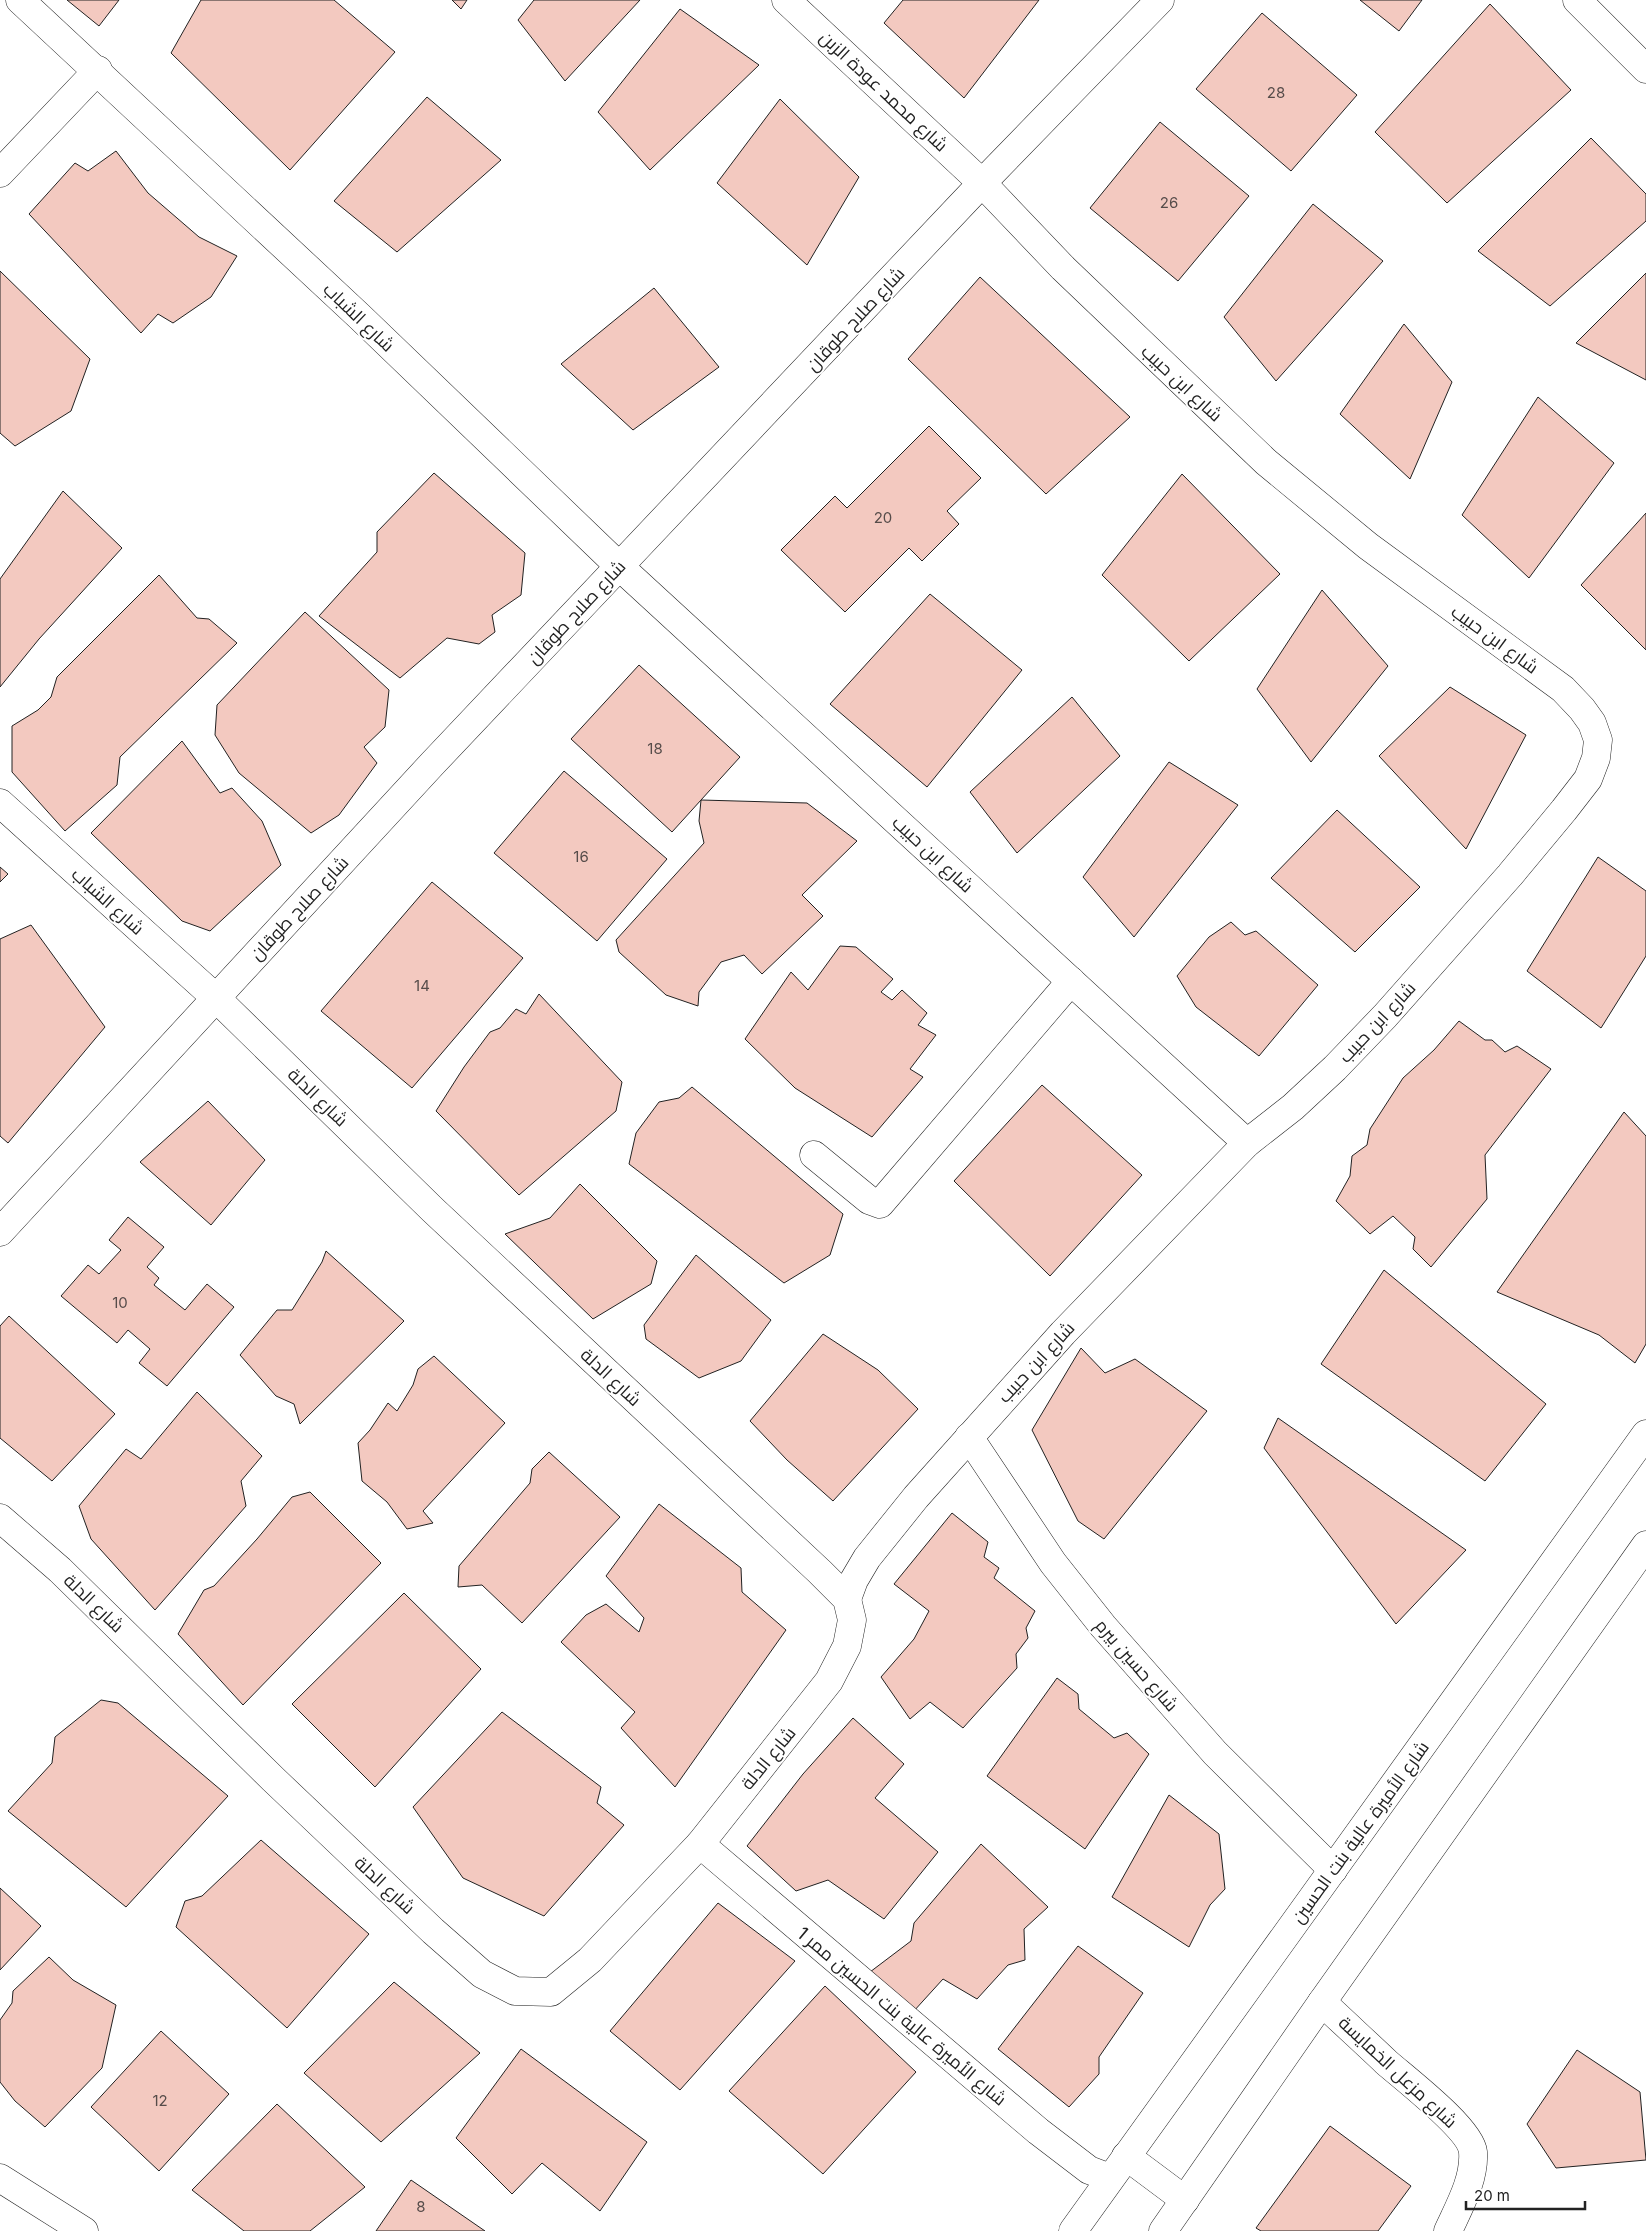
<svg xmlns="http://www.w3.org/2000/svg" width="1646" height="2231" font-family="Inter,Cairo,sans-serif">
	<style>
		.building { fill: #f3c9c0; stroke: #222 }
		.lines { fill: none; stroke-linecap: round; stroke-linejoin: round }
		.minor-casing { stroke: #222; stroke-width: 29 }
		.tertiary-casing { stroke: #222; stroke-width: 29 }
		.secondary-casing { stroke: #222; stroke-width: 29 }
		.minor { stroke: #fff; stroke-width: 28 }
		.tertiary { stroke: #fff; stroke-width: 28 }
		.secondary { stroke: #fff; stroke-width: 28 }
		.labels { text-anchor: middle; dominant-baseline: central; stroke-width: 4; stroke-linejoin: round; paint-order: stroke }
		.number-label { font-size: 15px; fill: #564c4a }
		.street-label { font-size: 18px; fill: #222; stroke: #fff }
	</style>
	<rect width="100%" height="100%" fill="#fff"/>
	<g class="building">
		<polygon points="67,0 119,0 99,26"/>
		<polygon points="201,0 334,0 395,52 290,170 171,53"/>
		<polygon points="452,0 467,0 461,9"/>
		<polygon points="534,0 640,0 565,81 518,20"/>
		<polygon points="903,0 1039,0 964,98 884,23"/>
		<polygon points="1360,0 1422,0 1399,31"/>
		<polygon points="1490,4 1571,90 1447,203 1375,132"/>
		<polygon points="680,9 759,65 650,170 598,112"/>
		<polygon points="1262,13 1357,95 1291,171 1196,89"/>
		<polygon points="427,97 501,160 397,252 334,201"/>
		<polygon points="780,99 859,177 807,265 717,183"/>
		<polygon points="1160,122 1249,196 1178,281 1090,208"/>
		<polygon points="1591,138 1646,194 1646,221 1550,306 1478,251"/>
		<polygon points="116,151 148,193 199,237 237,256 211,297 173,323 158,314 141,333 29,214 75,163 88,171"/>
		<polygon points="1313,204 1383,261 1276,381 1224,317"/>
		<polygon points="0,271 90,359 71,411 15,446 0,433"/>
		<polygon points="1646,273 1646,380 1576,343"/>
		<polygon points="980,277 1130,417 1046,494 908,359"/>
		<polygon points="654,288 719,367 633,430 561,364"/>
		<polygon points="1404,324 1452,382 1410,479 1340,414"/>
		<polygon points="1538,397 1614,463 1529,578 1462,515"/>
		<polygon points="929,426 981,478 947,511 959,524 922,561 909,548 845,612 781,550 835,496 847,508"/>
		<polygon points="434,473 525,553 521,595 492,615 495,632 479,644 447,638 400,678 319,616 377,552 377,532"/>
		<polygon points="1182,474 1280,574 1189,661 1102,575"/>
		<polygon points="63,491 122,548 39,639 0,687 0,579"/>
		<polygon points="1646,513 1646,650 1581,585"/>
		<polygon points="159,575 197,618 209,619 237,643 120,757 117,785 65,831 12,772 12,726 38,710 51,697 57,677"/>
		<polygon points="1322,590 1388,666 1311,762 1257,689"/>
		<polygon points="930,594 1022,670 927,787 830,704"/>
		<polygon points="305,612 389,690 385,727 364,747 377,763 339,815 311,833 239,773 215,735 217,705"/>
		<polygon points="639,665 740,757 672,832 571,739"/>
		<polygon points="1450,687 1526,735 1466,849 1379,756"/>
		<polygon points="1072,697 1120,756 1017,853 970,792"/>
		<polygon points="182,741 220,793 232,788 262,821 281,865 210,931 182,921 91,833"/>
		<polygon points="1169,762 1238,805 1134,937 1083,877"/>
		<polygon points="564,771 667,859 597,941 494,853"/>
		<polygon points="701,800 807,803 857,841 802,895 823,916 762,974 744,955 721,962 699,992 698,1006 666,995 619,952 616,940 704,843 699,821"/>
		<polygon points="1337,810 1420,887 1355,952 1271,878"/>
		<polygon points="1598,857 1646,891 1646,956 1601,1028 1527,971"/>
		<polygon points="0,867 8,874 0,882"/>
		<polygon points="432,882 523,958 412,1088 321,1011"/>
		<polygon points="1231,922 1245,935 1256,931 1318,985 1259,1056 1196,1007 1177,976 1209,937"/>
		<polygon points="31,925 105,1027 8,1143 0,1136 0,939"/>
		<polygon points="840,946 856,947 893,979 881,992 892,1000 902,990 927,1013 918,1025 936,1035 910,1069 923,1077 872,1137 795,1088 745,1039 791,972 808,990"/>
		<polygon points="539,994 622,1082 616,1111 519,1195 436,1111 464,1067 490,1032 500,1028 516,1009 526,1014"/>
		<polygon points="1459,1021 1485,1040 1492,1040 1505,1052 1517,1046 1551,1069 1485,1155 1487,1199 1431,1267 1413,1249 1415,1237 1393,1216 1370,1234 1336,1201 1350,1176 1352,1156 1367,1145 1370,1129 1403,1078 1434,1050"/>
		<polygon points="1042,1085 1142,1175 1050,1276 954,1181"/>
		<polygon points="692,1087 843,1214 830,1255 784,1283 629,1164 636,1133 659,1102 679,1098"/>
		<polygon points="208,1101 265,1160 211,1225 140,1162"/>
		<polygon points="1624,1112 1646,1136 1646,1344 1635,1363 1599,1335 1497,1292"/>
		<polygon points="580,1184 657,1261 651,1284 593,1319 505,1234 550,1218"/>
		<polygon points="128,1217 164,1247 147,1267 159,1278 154,1285 185,1310 207,1284 234,1307 167,1386 139,1363 150,1349 128,1330 117,1343 61,1296 88,1265 99,1274 121,1250 109,1240"/>
		<polygon points="326,1251 404,1321 300,1424 294,1404 276,1396 240,1355 277,1310 292,1310 322,1262"/>
		<polygon points="696,1255 771,1320 741,1361 699,1378 646,1339 644,1325"/>
		<polygon points="1384,1270 1546,1404 1485,1481 1321,1364"/>
		<polygon points="9,1316 115,1414 52,1481 0,1438 0,1326"/>
		<polygon points="823,1334 878,1370 918,1409 833,1501 787,1460 750,1421"/>
		<polygon points="1081,1348 1105,1373 1135,1359 1207,1411 1104,1539 1078,1521 1032,1430"/>
		<polygon points="434,1356 505,1423 423,1511 433,1523 407,1529 387,1502 362,1481 358,1443 370,1430 388,1403 397,1411 413,1385 418,1369"/>
		<polygon points="197,1392 262,1456 241,1481 246,1506 155,1610 91,1539 79,1506 126,1449 141,1459"/>
		<polygon points="1278,1418 1466,1550 1396,1624 1264,1448"/>
		<polygon points="549,1452 620,1517 522,1623 482,1585 458,1587 459,1566 530,1483 532,1469"/>
		<polygon points="310,1492 381,1563 243,1705 178,1634 204,1590 214,1586 257,1539 292,1497"/>
		<polygon points="659,1504 741,1568 742,1592 786,1630 675,1787 621,1728 635,1712 561,1642 586,1615 606,1604 639,1632 644,1618 606,1576"/>
		<polygon points="952,1513 988,1542 984,1557 999,1568 994,1578 1035,1611 1026,1628 1028,1638 1016,1654 1017,1668 963,1728 930,1702 910,1719 881,1677 914,1639 929,1611 894,1584"/>
		<polygon points="404,1593 481,1669 375,1787 292,1704"/>
		<polygon points="1057,1678 1078,1694 1079,1709 1114,1738 1127,1733 1149,1754 1085,1849 987,1776"/>
		<polygon points="101,1700 118,1703 228,1796 126,1907 8,1811 52,1763 55,1737"/>
		<polygon points="502,1712 601,1787 597,1803 624,1825 544,1916 463,1878 413,1807"/>
		<polygon points="853,1718 904,1764 875,1798 938,1852 884,1919 828,1880 796,1891 747,1846 803,1774"/>
		<polygon points="1169,1795 1219,1834 1225,1889 1210,1905 1189,1947 1112,1897"/>
		<polygon points="261,1840 369,1934 287,2028 176,1927 185,1901 202,1896"/>
		<polygon points="981,1844 1048,1907 1024,1929 1025,1960 1008,1965 977,1999 943,1979 913,2012 870,1972 911,1941 914,1923"/>
		<polygon points="0,1888 41,1926 0,1970"/>
		<polygon points="718,1903 795,1961 680,2090 610,2031"/>
		<polygon points="1078,1946 1143,1993 1099,2057 1099,2074 1069,2107 998,2049"/>
		<polygon points="49,1957 73,1980 116,2005 102,2068 45,2127 15,2101 0,2082 0,2020 12,2003 13,1991"/>
		<polygon points="394,1982 480,2053 381,2142 304,2073"/>
		<polygon points="825,1986 916,2072 823,2174 729,2091"/>
		<polygon points="161,2031 229,2094 159,2171 91,2107"/>
		<polygon points="521,2049 647,2142 600,2211 542,2163 512,2194 456,2138"/>
		<polygon points="1577,2050 1640,2092 1646,2160 1556,2168 1527,2124"/>
		<polygon points="277,2104 365,2187 310,2231 244,2231 192,2190"/>
		<polygon points="1330,2126 1411,2186 1378,2231 1261,2231 1256,2228"/>
		<polygon points="411,2180 485,2231 376,2231"/>
	</g>
	<g class="lines">
		<defs>
			<g id="minor">
				<polyline points="20,0 359,316 619,566 1247,1143"/>
				<polyline points="786,0 982,183 1063,268 1266,462 1368,546 1563,689 1582,709 1592,723 1598,740 1596,758 1588,779 1564,810 1510,875 1385,1016 1335,1068 1293,1107 1247,1143 1063,1333 916,1497 867,1558 854,1580 847,1599"/>
				<polyline points="1577,0 1646,69"/>
				<polyline points="0,173 98,70"/>
				<polyline points="0,803 216,998 433,1210 820,1572 847,1599 852,1620 847,1646 829,1681 700,1844 590,1960 551,1992 515,1991 482,1974 433,1931 273,1779 60,1570 0,1518"/>
				<polyline points="814,1155 869,1200 880,1204 1071,981"/>
				<polyline points="969,1437 1053,1563 1103,1626 1215,1753 1333,1870"/>
				<polyline points="700,1844 1038,2131 1089,2170 1110,2178"/>
				<path d="M 1322,2002 C 1343,2022 1365,2042 1386,2062 C 1404,2078 1471,2129 1473,2152 C 1475,2179 1459,2207 1448,2231"/>
			</g>
			<g id="tertiary">
				<polyline points="0,1232 433,763 982,183 1160,0"/>
				<polyline points="0,2178 84,2231"/>
			</g>
			<g id="secondary">
				<polyline points="1126,2156 1185,2200"/>
				<polyline points="1073,2231 1646,1434"/>
				<polyline points="1163,2231 1322,2002 1646,1545"/>
			</g>
		</defs>
		<use href="#minor" class="minor-casing"/>
		<use href="#tertiary" class="tertiary-casing"/>
		<use href="#secondary" class="secondary-casing"/>
		<use href="#minor" class="minor"/>
		<use href="#tertiary" class="tertiary"/>
		<use href="#secondary" class="secondary"/>
	</g>
	<g class="labels">
		<g class="number-label">
			<text x="1276" y="92">28</text>
			<text x="1169" y="202">26</text>
			<text x="883" y="517">20</text>
			<text x="655" y="748">18</text>
			<text x="581" y="856">16</text>
			<text x="422" y="985">14</text>
			<text x="120" y="1302">10</text>
			<text x="160" y="2100">12</text>
			<text x="421" y="2206">8</text>
		</g>
		<g class="street-label">
			<text transform="translate(884 91) rotate(43)">شارع محمد عودة الزبن</text>
			<text transform="translate(359 317) rotate(44)">شارع الشباب</text>
			<text transform="translate(855 319) rotate(-47)">شارع صلاح طوقان</text>
			<text transform="translate(1182 383) rotate(43)">شارع ابن حبيب</text>
			<text transform="translate(576 612) rotate(-47)">شارع صلاح طوقان</text>
			<text transform="translate(1495 639) rotate(36)">شارع ابن حبيب</text>
			<text transform="translate(933 854) rotate(43)">شارع ابن حبيب</text>
			<text transform="translate(108 901) rotate(42)">شارع الشباب</text>
			<text transform="translate(299 908) rotate(-47)">شارع صلاح طوقان</text>
			<text transform="translate(1377 1022) rotate(-47)">شارع ابن حبيب</text>
			<text transform="translate(318 1097) rotate(44)">شارع الدلة</text>
			<text transform="translate(1036 1362) rotate(-47)">شارع ابن حبيب</text>
			<text transform="translate(611 1377) rotate(43)">شارع الدلة</text>
			<text transform="translate(94 1603) rotate(44)">شارع الدلة</text>
			<text transform="translate(1137 1665) rotate(49)">شارع حسين بيرم</text>
			<text transform="translate(768 1758) rotate(-51)">شارع الدلة</text>
			<text transform="translate(1360 1832) rotate(-54)">شارع الأميرة عالية بنت الحسين</text>
			<text transform="translate(385 1885) rotate(43)">شارع الدلة</text>
			<text transform="translate(902 2016) rotate(40)">شارع الأميرة عالية بنت الحسين ممر 1</text>
			<text transform="translate(1398 2072) rotate(43)">شارع مزعل الخمايسة</text>
		</g>
	</g>
	<path d="M1466 2201v8h119v-8" fill="none" stroke="#222222" stroke-width="2.5"/>
	<text x="1474" y="2201" font-size="15" fill="#222222" stroke="#ffffff" stroke-width="4" paint-order="stroke">20 m</text>
</svg>
